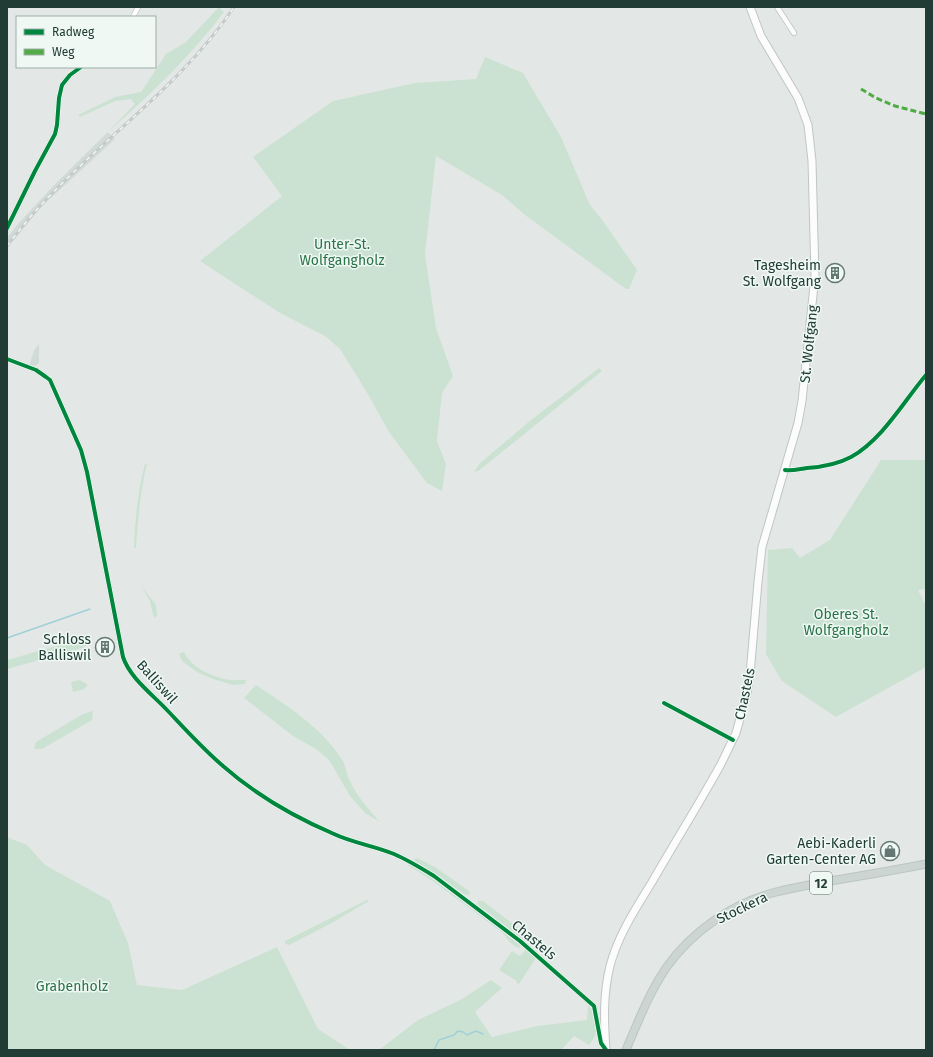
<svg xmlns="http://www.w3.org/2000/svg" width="933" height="1057" font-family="'Fira Sans',sans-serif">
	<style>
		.built { fill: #d0dad6 }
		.green { fill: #cbe2d2 }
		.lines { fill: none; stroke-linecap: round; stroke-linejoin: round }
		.stream { stroke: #a1d0d9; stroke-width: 1.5 }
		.minor-casing { stroke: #c0c5c3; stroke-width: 6 }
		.secondary-casing { stroke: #bec6c3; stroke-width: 9 }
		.primary-casing { stroke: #bbc5c2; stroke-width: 9 }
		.minor { stroke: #fbfcfb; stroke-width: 4.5 }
		.secondary { stroke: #fbfcfb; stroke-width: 7 }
		.primary { stroke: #ccd5d2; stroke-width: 7 }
		.rail-casing { stroke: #c6cac9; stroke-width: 3 }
		.rail { stroke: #f0f8f4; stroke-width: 1.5; stroke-dasharray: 4.5; stroke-linecap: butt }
		.quiet { stroke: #52ac45; stroke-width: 3; stroke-dasharray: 6 3; stroke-linecap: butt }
		.cycleway-casing { stroke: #f0f8f4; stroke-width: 6 }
		.cycleway { stroke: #00873e; stroke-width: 4 }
		.labels { text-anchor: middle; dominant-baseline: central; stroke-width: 3; stroke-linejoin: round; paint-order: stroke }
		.shield { fill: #f0f8f4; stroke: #5e746e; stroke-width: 1 }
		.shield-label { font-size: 13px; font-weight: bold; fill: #203c35 }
		.park-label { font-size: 14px; fill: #297447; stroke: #f0f8f4 }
		.poi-label { font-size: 14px; fill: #203c35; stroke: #f0f8f4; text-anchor: end }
		.street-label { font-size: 14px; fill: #203c35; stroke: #f0f8f4 }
	</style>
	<rect width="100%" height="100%" fill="#e3e8e6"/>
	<g class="built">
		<polygon points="108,132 115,139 41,207 7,248 7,238 17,225 57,182"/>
		<polygon points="39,344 39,363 34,367 29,366 34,351"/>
	</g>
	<g class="green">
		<path d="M 219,7 L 224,12 C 191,56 150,95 108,132 L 135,104 L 131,99 L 115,101 L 80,117 L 78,115 L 115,97 L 141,92 L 166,54 L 186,42 Z"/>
		<polygon points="485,57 523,73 561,137 590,205 603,221 637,270 629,289 626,289 525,215 502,195 436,156 425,254 436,328 453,376 442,393 437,441 446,464 442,491 427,483 389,432 366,391 340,349 325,336 280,313 200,261 282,196 253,157 333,101 415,83 476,79"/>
		<polygon points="599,368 602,371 486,465 478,471 474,472 480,463 531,420"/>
		<polygon points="881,460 926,460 926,589 918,590 926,606 926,667 836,717 782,681 766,654 768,550 792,548 800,558 830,540"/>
		<path d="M 145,464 L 147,464 C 140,491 138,520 136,548 L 134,548 C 135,520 138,490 145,464 Z"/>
		<polygon points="141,586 156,605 157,615 155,618 153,615 150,601"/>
		<polygon points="81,639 88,644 82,648 7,669 7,660"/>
		<path d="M 184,652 C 191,668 214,678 231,680 C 236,681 241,679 246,680 L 245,684 L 233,685 L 213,679 L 197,672 L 182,661 L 179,654 Z"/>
		<polygon points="80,680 88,685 84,689 73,692 71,682"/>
		<path d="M 256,685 C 287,706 320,726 341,758 C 345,763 346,771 348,777 C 356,795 367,808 380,822 L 365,813 L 350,796 L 329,760 L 316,749 L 293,736 L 244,698 Z"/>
		<polygon points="93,711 92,720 42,749 34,749 36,742 83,714"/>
		<polygon points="7,837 27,845 45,865 110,901 128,943 137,985 182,990 277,947 318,1029 350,1050 7,1050"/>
		<polygon points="417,858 435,867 469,891 470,895 466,895 416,862 414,859"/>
		<path d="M 409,864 C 448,887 485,916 520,944 L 520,948 C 512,947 507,939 503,933 L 430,879 L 407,865 Z"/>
		<polygon points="367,900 369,901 330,924 289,945 285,944 285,941"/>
		<polygon points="478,901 483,901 527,935 526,939 523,939 478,905"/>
		<polygon points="526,949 536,958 519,984 516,983 517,981 499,970 512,951 520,956"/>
		<path d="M 491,980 L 502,988 L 475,1012 L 492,1037 L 537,1026 L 587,1020 L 588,1005 C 599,1021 601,1030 589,1045 L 574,1036 L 561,1050 L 379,1050 L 418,1020 L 462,999 Z"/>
	</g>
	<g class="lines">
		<g class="stream">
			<polyline points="7,638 90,609"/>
			<polyline points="433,1050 435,1048 439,1040 454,1035 458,1031 463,1032 467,1035 476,1031 483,1034"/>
		</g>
		<defs>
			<g id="minor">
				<polyline points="777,7 794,33"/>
				<polyline points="133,17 138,7"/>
				<polyline points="7,228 35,171 55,134 57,125 59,98 62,85 70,75 81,67"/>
				<path d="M 7,359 L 36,370 L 46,377 L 50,380 L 81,450 L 87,472 L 123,657 C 130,678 152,694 167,710 C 185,729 203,749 223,766 C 256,795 294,817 334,834 C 353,843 375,846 394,854 C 408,860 421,868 434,876 L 520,941 L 594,1006 L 601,1043 L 606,1050"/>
				<path d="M 785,470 C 793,471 799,469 807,468 C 822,467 838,464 851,457 C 882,440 904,401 926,375"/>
				<polyline points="664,703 733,740"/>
			</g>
			<path id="secondary" d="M 606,1050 C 604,1021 603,994 610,966 C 618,935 636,908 652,882 C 675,842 699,804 721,764 L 736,733 L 747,693 L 750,674 L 758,582 L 762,547 L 798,423 L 802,401 L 815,276 L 812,161 L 808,125 L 798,98 L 761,36 L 750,7"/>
			<path id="primary" d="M 626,1050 C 638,1022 649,993 666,968 C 692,931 733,903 776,892 C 796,887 816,884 836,880 C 866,875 896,870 926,864"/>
		</defs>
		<use href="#minor" class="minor-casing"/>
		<use href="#secondary" class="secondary-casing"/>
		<use href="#primary" class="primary-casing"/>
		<use href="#minor" class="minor"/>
		<use href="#secondary" class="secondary"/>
		<use href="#primary" class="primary"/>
		<defs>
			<path id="rail" d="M 7,246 C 18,232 28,219 40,206 C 103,138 182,85 234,7"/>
		</defs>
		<use href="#rail" class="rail-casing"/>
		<use href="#rail" class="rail"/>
		<polyline class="quiet" points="861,89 876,98 895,106 926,114"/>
		<defs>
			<g id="cycleway">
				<polyline points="7,228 35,171 55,134 57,125 59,98 62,85 70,75 81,67"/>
				<path d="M 7,359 L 36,370 L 46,377 L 50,380 L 81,450 L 87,472 L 123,657 C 130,678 152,694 167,710 C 185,729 203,749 223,766 C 256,795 294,817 334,834 C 353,843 375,846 394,854 C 408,860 421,868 434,876 L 520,941 L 594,1006 L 601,1043 L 606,1050"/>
				<path d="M 785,470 C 793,471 799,469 807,468 C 822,467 838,464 851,457 C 882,440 904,401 926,375"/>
				<polyline points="664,703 733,740"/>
			</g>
		</defs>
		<use href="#cycleway" class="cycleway-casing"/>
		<use href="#cycleway" class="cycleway"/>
	</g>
	<defs>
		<symbol id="building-ring" viewBox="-11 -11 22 22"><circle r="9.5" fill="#f0f8f4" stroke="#647873" stroke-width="1.5"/><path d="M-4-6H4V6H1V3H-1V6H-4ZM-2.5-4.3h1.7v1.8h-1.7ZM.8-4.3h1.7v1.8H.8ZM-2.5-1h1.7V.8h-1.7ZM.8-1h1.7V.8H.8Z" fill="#647873"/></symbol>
		<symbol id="shop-ring" viewBox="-11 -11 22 22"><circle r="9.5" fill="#f0f8f4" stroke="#647873" stroke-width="1.5"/><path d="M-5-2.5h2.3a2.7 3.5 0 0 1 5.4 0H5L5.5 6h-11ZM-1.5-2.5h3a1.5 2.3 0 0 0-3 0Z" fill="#647873"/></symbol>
	</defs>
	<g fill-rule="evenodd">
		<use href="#building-ring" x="824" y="262" width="22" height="22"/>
		<use href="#building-ring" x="94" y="636" width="22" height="22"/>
		<use href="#shop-ring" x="879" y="840" width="22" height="22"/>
	</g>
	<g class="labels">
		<rect class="shield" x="810" y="872" width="22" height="22" rx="3"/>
		<g class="shield-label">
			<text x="821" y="883">12</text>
		</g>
		<g class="park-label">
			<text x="342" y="244">Unter-St.<tspan x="342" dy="16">Wolfgangholz</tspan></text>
			<text x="846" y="614">Oberes St.<tspan x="846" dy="16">Wolfgangholz</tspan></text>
			<text x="72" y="986">Grabenholz</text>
		</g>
		<g class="poi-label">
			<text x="821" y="265">Tagesheim<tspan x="821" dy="16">St. Wolfgang</tspan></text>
			<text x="91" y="639">Schloss<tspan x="91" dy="16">Balliswil</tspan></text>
			<text x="876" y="843">Aebi-Kaderli<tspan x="876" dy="16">Garten-Center AG</tspan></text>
		</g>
		<g class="street-label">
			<text transform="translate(809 344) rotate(-84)">St. Wolfgang</text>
			<text transform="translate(157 682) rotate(48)">Balliswil</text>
			<text transform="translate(745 694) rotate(-78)">Chastels</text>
			<text transform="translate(742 908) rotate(-26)">Stockera</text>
			<text transform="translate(534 940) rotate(40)">Chastels</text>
		</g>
	</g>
	<rect width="933" height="1057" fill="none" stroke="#203c35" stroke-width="16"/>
	<rect x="16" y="16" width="140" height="52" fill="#f0f8f4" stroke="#9dada8"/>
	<rect x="24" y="29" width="20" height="6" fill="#00873e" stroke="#9dada8"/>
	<text x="52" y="36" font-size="12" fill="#203c35">Radweg</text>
	<rect x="24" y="49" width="20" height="6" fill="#52ac45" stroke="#9dada8"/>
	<text x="52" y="56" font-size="12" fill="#203c35">Weg</text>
</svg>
